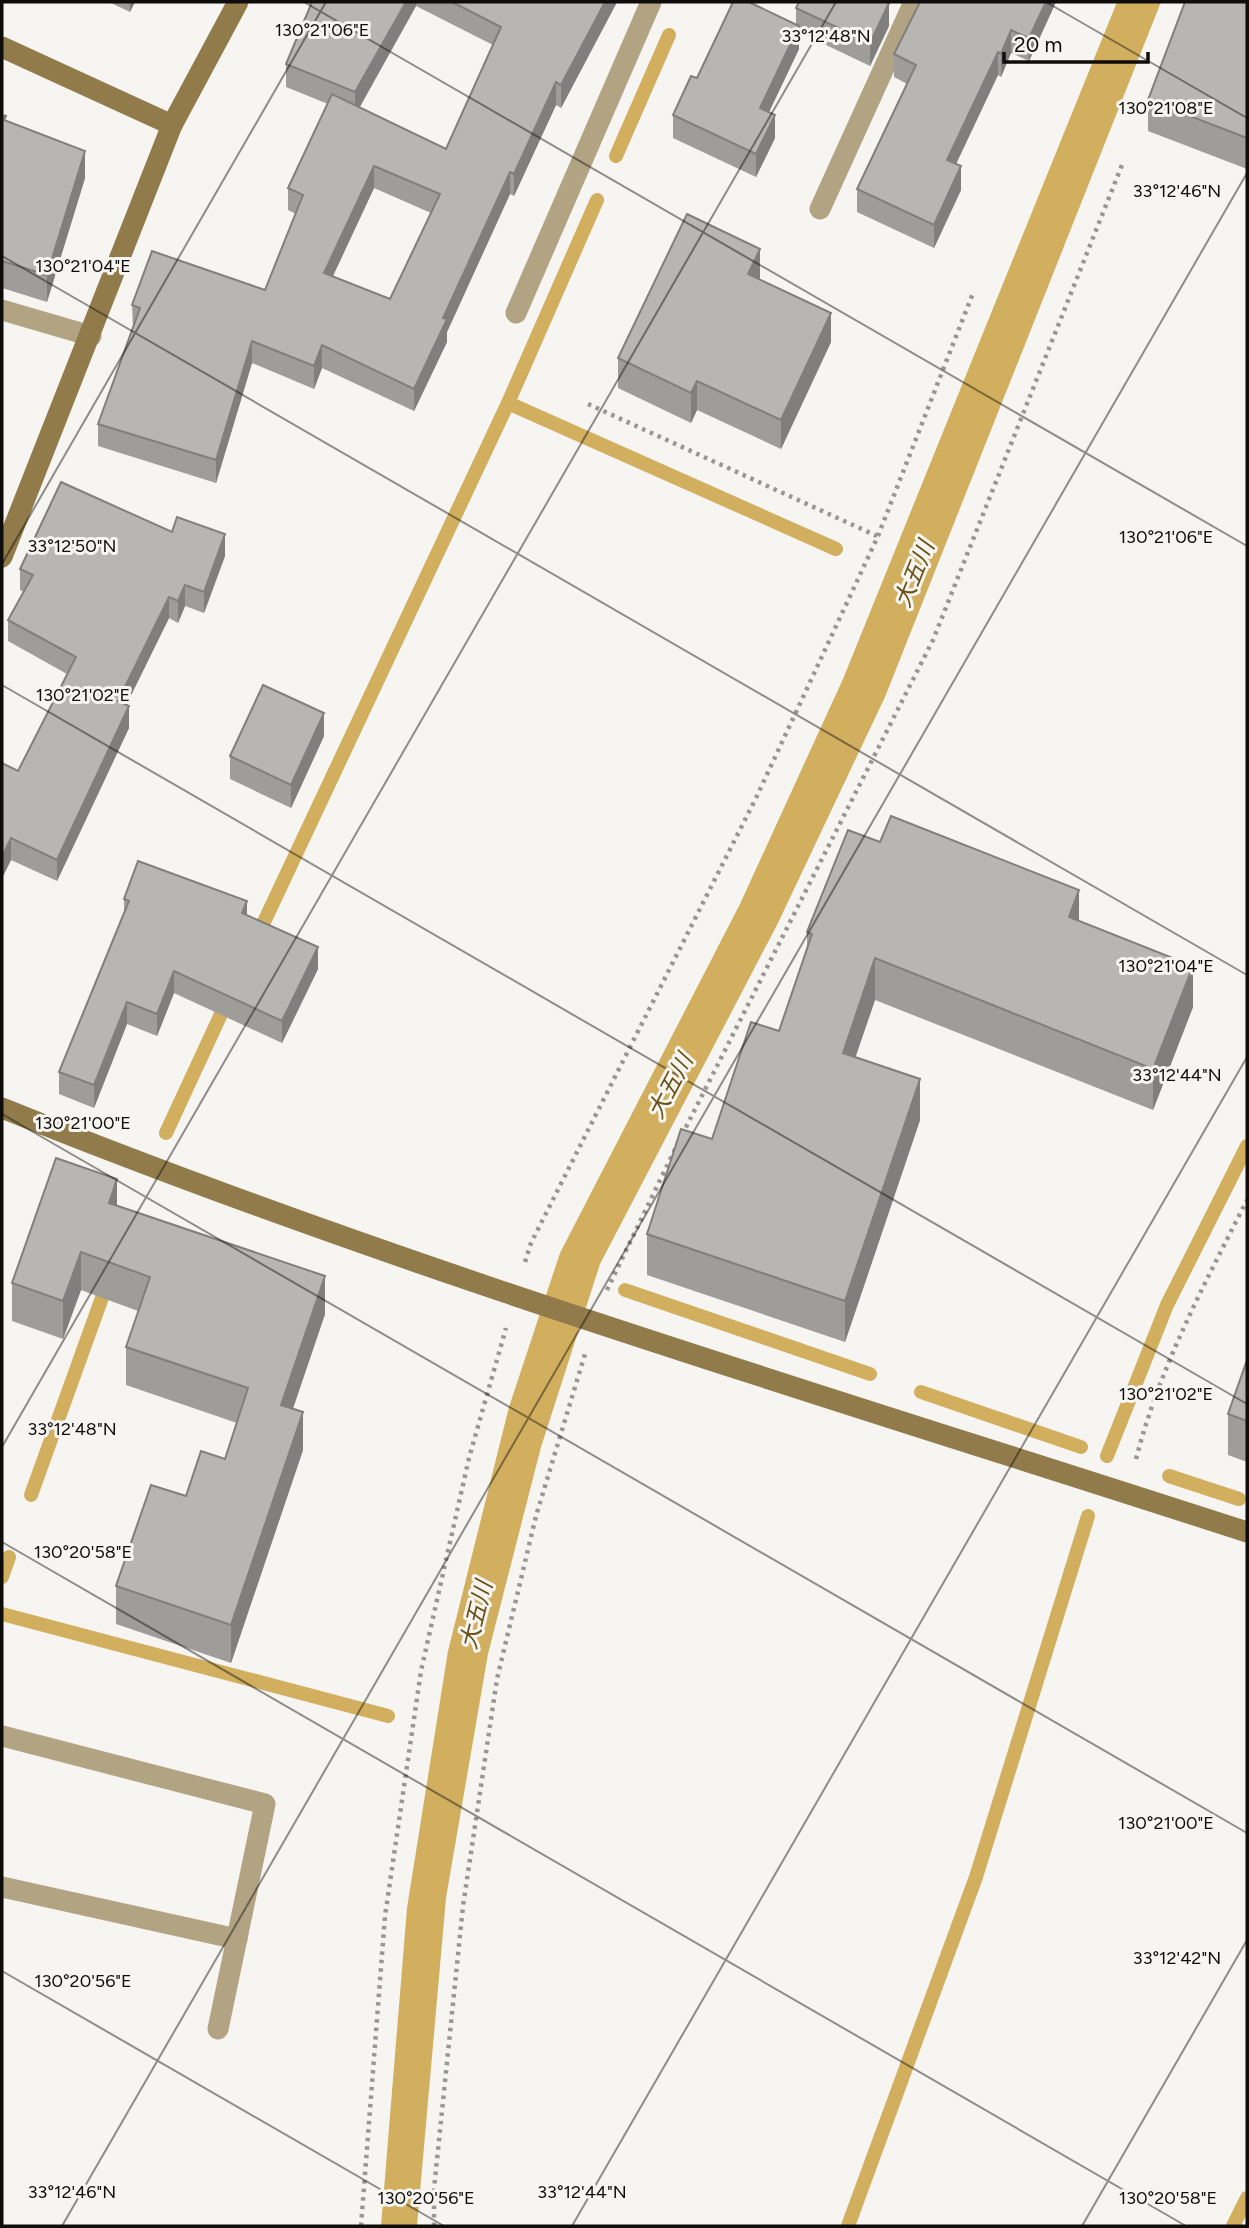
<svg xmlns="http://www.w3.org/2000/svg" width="1249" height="2228" font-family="Figtree,'Noto Sans JP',sans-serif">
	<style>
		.water { fill: #d1af5f }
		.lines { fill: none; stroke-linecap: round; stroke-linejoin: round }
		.stream { stroke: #d1af5f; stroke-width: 14 }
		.path { stroke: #999794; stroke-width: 4.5; stroke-dasharray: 3.5 5; stroke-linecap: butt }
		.street { stroke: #b2a383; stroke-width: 21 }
		.secondary { stroke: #917b4a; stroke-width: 21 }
		.wall { fill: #9e9d9a; fill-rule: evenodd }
		.shaded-wall { fill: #817f7d }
		.building { fill: #b8b6b3; stroke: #817f7d; stroke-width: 2; fill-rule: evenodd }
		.ticks { fill: none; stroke: #0e0d0c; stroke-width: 2; stroke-opacity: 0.45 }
		.labels { text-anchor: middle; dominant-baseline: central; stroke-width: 6; stroke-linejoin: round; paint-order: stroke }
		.water-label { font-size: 23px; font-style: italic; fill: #685012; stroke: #f7f5f1 }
		.ticks-label { font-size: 18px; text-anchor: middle; fill: #0e0d0c; stroke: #f7f5f1; stroke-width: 6; stroke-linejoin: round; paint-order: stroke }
	</style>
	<rect width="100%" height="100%" fill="#f7f5f1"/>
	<polygon class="water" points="1117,2 1161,2 885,697 778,923 600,1264 541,1447 488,1654 446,1898 417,2226 381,2226 407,1908 448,1651 509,1407 560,1253 740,904 843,679"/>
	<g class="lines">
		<g class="stream">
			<polyline points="616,156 669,35"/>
			<polyline points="508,403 836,549"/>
			<polyline points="256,939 508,403 597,200"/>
			<polyline points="166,1133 228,999"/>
			<polyline points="625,1290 870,1374"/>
			<polyline points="921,1392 1081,1447"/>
			<polyline points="1107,1456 1167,1305 1247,1146"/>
			<polyline points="1169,1476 1239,1499"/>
			<polyline points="31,1495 108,1281"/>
			<polyline points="2,1577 9,1557"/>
			<polyline points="2,1614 388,1716"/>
			<polyline points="848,2226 976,1877 1088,1516"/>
			<polyline points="1233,2226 1247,2198"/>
		</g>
		<g class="path">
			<polyline points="588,404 877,536"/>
			<polyline points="682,1135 933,640 1122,165"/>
			<polyline points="525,1262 531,1243 756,798 878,536 973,293"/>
			<polyline points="607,1290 678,1143"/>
			<path d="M 1136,1459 C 1160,1366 1204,1285 1247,1200"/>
			<polyline points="361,2226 385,1916 421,1671 469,1458 506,1328"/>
			<polyline points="434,2226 434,2189 463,1906 497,1679 536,1516 585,1354"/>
		</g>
		<g class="street">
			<polyline points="820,209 914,2"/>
			<polyline points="2,310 91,336"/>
			<polyline points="516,313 651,2"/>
			<polyline points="2,1736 265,1804 218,2029"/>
			<polyline points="2,1887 237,1939"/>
		</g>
		<g class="secondary">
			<polyline points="2,47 172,125"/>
			<polyline points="2,557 172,125 238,2"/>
			<path d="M 2,1108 C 408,1272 831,1397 1247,1532"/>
		</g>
	</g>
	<g class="wall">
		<polygon points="109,2 135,2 130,12"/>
		<path d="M 312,2 L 617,2 L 561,108 L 556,105 L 514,196 L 510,194 L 447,332 L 447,342 L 414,411 L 322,368 L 314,389 L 252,363 L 216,483 L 98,446 L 98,424 L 133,328 L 132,305 L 265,290 L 296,214 L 288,210 L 288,188 L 328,104 L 286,87 L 286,64 ZM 416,6 L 493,45 L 446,149 L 360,107 ZM 374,188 L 431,213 L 390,299 L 333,276 Z"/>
		<polygon points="1056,2 1029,61 1011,53 1001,77 998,75 956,164 961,190 934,248 857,212 857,189 907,84 894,77 894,54"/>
		<polygon points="1247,2 1247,169 1148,131 1148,100"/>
		<polygon points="796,8 889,26 870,66 799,32 799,49 769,112 775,138 756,177 673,138 673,115 697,78 796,25"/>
		<polygon points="2,115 6,121 85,178 47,302 2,288"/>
		<polygon points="760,278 760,279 831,342 781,449 697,410 691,423 618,388 618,358"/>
		<polygon points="225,556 204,613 185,606 178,623 169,618 126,705 129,728 57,881 11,860 2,878 18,771 67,674 8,641 8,620 24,592 20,590 20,569"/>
		<polygon points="324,736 291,808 230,779 230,756"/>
		<polygon points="124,899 247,915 318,969 282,1043 174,993 157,1036 127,1024 94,1108 59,1094 59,1072 124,912"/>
		<polygon points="1079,921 1193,1007 1153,1110 875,1000 855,1057 920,1120 845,1342 647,1275 647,1234 712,1139 779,1031 807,947 807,932"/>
		<polygon points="117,1206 325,1314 293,1409 303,1450 231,1663 116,1624 116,1586 186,1496 225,1459 237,1423 126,1385 126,1347 138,1311 81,1290 63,1339 12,1321 12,1283"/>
		<polygon points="1247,1360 1247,1462 1228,1455 1228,1414"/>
	</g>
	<g class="shaded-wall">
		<polygon points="130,2 135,2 130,12"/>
		<polygon points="406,2 416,2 416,6 355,115 355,92"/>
		<polygon points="605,2 617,2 561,108 561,85"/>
		<polygon points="1046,2 1056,2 1029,61 1029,38"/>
		<polygon points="889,3 889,26 870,66 870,43"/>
		<polygon points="799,26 799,49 760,131 760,108"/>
		<polygon points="1011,30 1011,53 1001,77 1001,54"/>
		<polygon points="998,52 998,75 947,183 947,160"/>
		<polygon points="556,82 556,105 514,196 514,174"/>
		<polygon points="775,115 775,138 756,177 756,154"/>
		<polygon points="85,151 85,178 47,302 47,275"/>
		<polygon points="374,166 374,188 324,295 324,273"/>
		<polygon points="961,166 961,190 934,248 934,225"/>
		<polygon points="510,172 510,194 447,332 447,342 414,411 414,389 443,318"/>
		<polygon points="760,249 760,278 748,303 748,274"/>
		<polygon points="831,313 831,342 781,449 781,420"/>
		<polygon points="252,341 252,363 216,483 216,460"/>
		<polygon points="322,345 322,368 314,389 314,366"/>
		<polygon points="697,381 697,410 691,423 691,393"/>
		<polygon points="225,534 225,556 204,613 204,592"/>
		<polygon points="185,585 185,606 178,623 178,601"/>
		<polygon points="169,597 169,618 118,722 118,701"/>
		<polygon points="129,706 129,728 57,881 57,860"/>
		<polygon points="324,713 324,736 291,808 291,785"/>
		<polygon points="11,838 11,860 2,878 2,857"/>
		<polygon points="1079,890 1079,931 1069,917"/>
		<polygon points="247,901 247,923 242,913"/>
		<polygon points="318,947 318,969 282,1043 282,1021"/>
		<polygon points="875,958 875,1000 843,1094 843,1053"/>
		<polygon points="1193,966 1193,1007 1153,1110 1153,1069"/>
		<polygon points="174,971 174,993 157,1036 157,1014"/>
		<polygon points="127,1002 127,1024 94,1108 94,1085"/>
		<polygon points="920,1079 920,1120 845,1342 845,1301"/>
		<polygon points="117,1179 117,1217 109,1203"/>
		<polygon points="81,1252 81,1290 63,1339 63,1301"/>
		<polygon points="325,1276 325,1314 281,1443 281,1405"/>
		<polygon points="303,1412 303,1450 231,1663 231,1625"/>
	</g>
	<g class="building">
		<polygon points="312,2 406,2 355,92 286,64"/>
		<path d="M 452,2 L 605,2 L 561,85 L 556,82 L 514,174 L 510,172 L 443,318 L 447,319 L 414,389 L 322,345 L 314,366 L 252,341 L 216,460 L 98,424 L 140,308 L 132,305 L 152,251 L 265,290 L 303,195 L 288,188 L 332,94 L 446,149 L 501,27 ZM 374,166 L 440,194 L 390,299 L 324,273 Z"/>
		<polygon points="733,2 749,2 799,26 760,108 775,115 756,154 673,115 691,76 697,78"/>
		<polygon points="799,2 886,2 889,3 870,43 796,8"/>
		<polygon points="920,2 1046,2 1029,38 1011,30 1001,54 998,52 947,160 961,166 934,225 857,189 916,65 894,54"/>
		<polygon points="1185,2 1247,2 1247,138 1148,100"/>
		<polygon points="2,115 6,116 4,120 85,151 47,275 2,261"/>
		<polygon points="687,214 760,249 748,274 831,313 781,420 697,381 691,393 618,358"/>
		<polygon points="61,482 172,532 177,517 225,534 204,592 185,585 178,601 169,597 118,701 129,706 57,860 11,838 2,857 2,763 18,771 76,657 8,620 33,575 20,569"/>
		<polygon points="263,685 324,713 291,785 230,756"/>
		<polygon points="891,816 1079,890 1069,917 1193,966 1153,1069 875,958 843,1053 920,1079 845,1301 647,1234 681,1129 712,1139 751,1022 779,1031 812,934 807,932 848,830 880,842"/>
		<polygon points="138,861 247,901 242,913 318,947 282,1021 174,971 157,1014 127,1002 94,1085 59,1072 129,901 124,899"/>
		<polygon points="56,1158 117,1179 109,1203 325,1276 281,1405 303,1412 231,1625 116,1586 151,1485 186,1496 201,1451 225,1459 248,1388 126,1347 150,1277 81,1252 63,1301 12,1283"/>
		<polygon points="1247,1360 1247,1421 1228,1414"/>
	</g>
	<path class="ticks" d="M 304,2 L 1247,546M 1046,2 L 1247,118M 2,256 L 1247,975M 2,564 L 326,2M 2,685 L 1247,1404M 2,1114 L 1247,1833M 2,1447 L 836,2M 2,1542 L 1186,2226M 2,1971 L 444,2226M 62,2226 L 1247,173M 572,2226 L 1247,1057M 1082,2226 L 1247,1940"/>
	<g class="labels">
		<g class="water-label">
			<text transform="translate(914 574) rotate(-68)">大五川</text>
			<text transform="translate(670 1086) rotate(-62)">大五川</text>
			<text transform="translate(476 1615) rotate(-76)">大五川</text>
		</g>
	</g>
	<g class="ticks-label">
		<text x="322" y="36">130°21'06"E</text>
		<text x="826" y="42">33°12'48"N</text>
		<text x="1166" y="114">130°21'08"E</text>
		<text x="1177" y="197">33°12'46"N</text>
		<text x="83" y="272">130°21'04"E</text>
		<text x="1166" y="543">130°21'06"E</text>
		<text x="72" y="552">33°12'50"N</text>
		<text x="83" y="701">130°21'02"E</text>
		<text x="1166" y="972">130°21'04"E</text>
		<text x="1177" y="1081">33°12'44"N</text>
		<text x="83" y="1129">130°21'00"E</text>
		<text x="1166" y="1400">130°21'02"E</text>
		<text x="72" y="1435">33°12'48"N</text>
		<text x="83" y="1558">130°20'58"E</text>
		<text x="1166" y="1829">130°21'00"E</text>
		<text x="1177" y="1964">33°12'42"N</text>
		<text x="83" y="1987">130°20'56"E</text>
		<text x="72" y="2198">33°12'46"N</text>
		<text x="582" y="2198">33°12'44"N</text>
		<text x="426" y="2204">130°20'56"E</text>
		<text x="1168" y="2204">130°20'58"E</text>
	</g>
	<rect width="1249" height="2228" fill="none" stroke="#0e0d0c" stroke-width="7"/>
	<path d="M1004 52v10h144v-10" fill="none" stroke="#0e0d0c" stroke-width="3.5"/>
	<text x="1014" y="52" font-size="21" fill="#0e0d0c" stroke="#f7f5f1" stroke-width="5" paint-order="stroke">20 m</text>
</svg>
